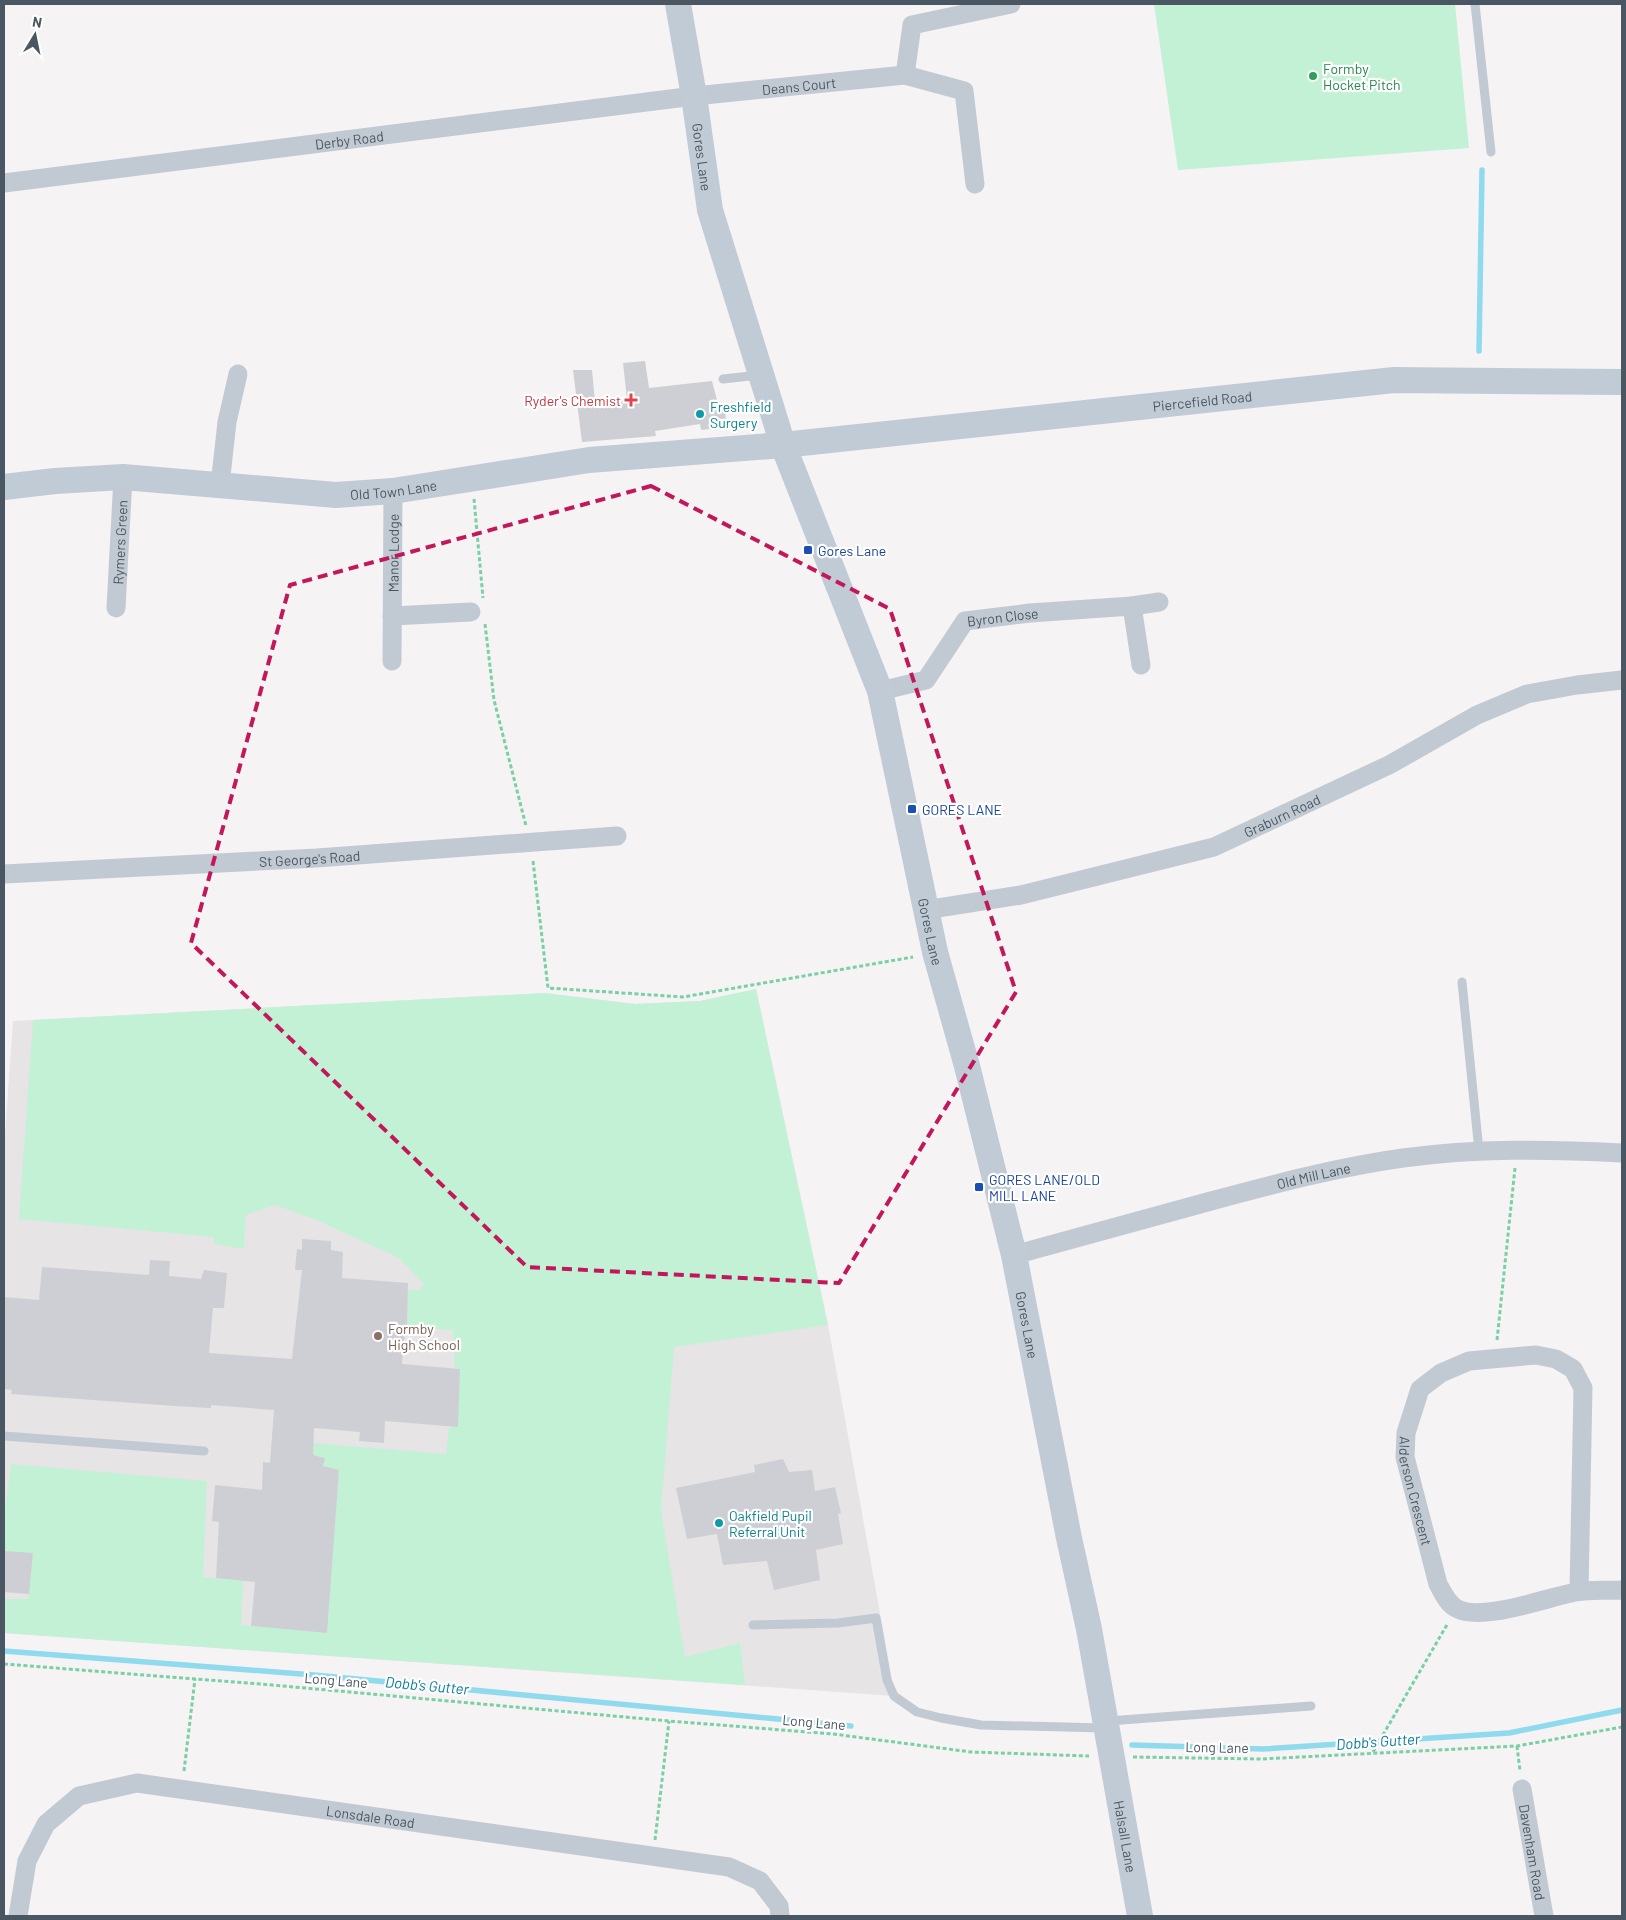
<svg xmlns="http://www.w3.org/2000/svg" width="1626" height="1920" font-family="Barlow,sans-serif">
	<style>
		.education { fill: #e6e4e5 }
		.green { fill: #c3f1d5 }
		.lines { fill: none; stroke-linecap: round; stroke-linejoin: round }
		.stream { stroke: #90daee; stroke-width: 5.5 }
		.building { fill: #cdcfd5 }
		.path { stroke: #7ad0a6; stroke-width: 3; stroke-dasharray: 4 2.5; stroke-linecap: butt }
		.lane { stroke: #c1cad2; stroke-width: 9 }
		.street { stroke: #c1cad2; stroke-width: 19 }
		.secondary { stroke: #c1cbd6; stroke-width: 26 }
		.marked { fill: none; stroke: #c2185b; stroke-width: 4; stroke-dasharray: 10 6; stroke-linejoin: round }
		.leisure-dot { fill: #2e9e5b; stroke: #fff; stroke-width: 2 }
		.health-dot { fill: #e0444e; stroke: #fff; stroke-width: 2 }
		.culture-dot { fill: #0f9aa8; stroke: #fff; stroke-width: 2 }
		.transit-dot { fill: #1a4fb4; stroke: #fff; stroke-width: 2 }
		.education-dot { fill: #8d6e63; stroke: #fff; stroke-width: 2 }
		.labels { text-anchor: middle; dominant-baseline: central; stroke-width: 4.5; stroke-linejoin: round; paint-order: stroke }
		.leisure-label { font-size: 14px; fill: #27864d; stroke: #fff; text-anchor: start }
		.street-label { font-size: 14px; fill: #4a5661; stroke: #fff }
		.health-label { font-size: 14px; fill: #be3a42; stroke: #fff; text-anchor: end }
		.culture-label { font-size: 14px; fill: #0d838f; stroke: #fff; text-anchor: start }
		.transit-label { font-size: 14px; fill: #164399; stroke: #fff; text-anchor: start }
		.education-label { font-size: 14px; fill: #785e54; stroke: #fff; text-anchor: start }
		.water-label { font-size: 15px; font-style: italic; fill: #0c7c9b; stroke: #fff }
	</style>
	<rect width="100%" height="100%" fill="#f5f3f3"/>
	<polygon class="education" points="756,989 828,1325 895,1696 4,1633 4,1149 13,1021 544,993 635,1004 700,1001"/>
	<g class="green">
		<polygon points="1154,4 1455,4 1469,148 1178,170"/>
		<polygon points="756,989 828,1325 674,1347 661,1510 685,1657 740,1643 745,1685 4,1633 4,1599 28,1599 33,1554 4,1551 4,1519 11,1464 207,1481 203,1577 243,1581 241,1625 326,1633 339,1470 323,1466 324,1458 313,1455 313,1443 446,1454 449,1427 458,1426 460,1369 455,1368 453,1330 407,1327 408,1290 420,1290 424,1284 399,1258 312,1218 275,1205 246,1215 244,1249 214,1244 214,1237 19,1219 33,1020 544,993 635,1004 700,1001"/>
	</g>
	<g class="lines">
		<g class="stream">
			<polyline points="1479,351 1482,170"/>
			<polyline points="4,1651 314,1675 851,1726"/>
			<polyline points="1132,1745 1263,1749 1509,1733 1622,1710"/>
		</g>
	</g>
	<g class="building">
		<polygon points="645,361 649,388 712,381 718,404 724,404 727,427 701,430 700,424 655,431 656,436 582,442 573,370 592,370 595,402 627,399 623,363"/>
		<polygon points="302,1239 331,1241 331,1250 343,1252 342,1278 408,1283 407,1327 403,1344 402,1364 460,1369 458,1427 385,1421 384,1443 359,1441 360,1432 314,1428 313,1455 325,1458 323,1466 339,1470 327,1633 251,1626 255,1582 216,1578 219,1522 212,1521 215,1485 262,1490 263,1462 270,1463 274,1410 211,1405 211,1408 175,1406 11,1394 12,1390 4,1389 4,1297 39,1300 42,1267 149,1275 150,1260 170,1261 169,1276 201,1279 204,1270 227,1273 224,1308 213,1308 209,1353 292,1359 302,1270 295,1270 297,1249 302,1250"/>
		<polygon points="783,1459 789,1472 812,1470 815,1491 835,1487 841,1513 838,1514 843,1544 816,1550 820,1580 774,1590 767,1561 723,1565 717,1534 687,1539 676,1488 755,1472 754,1465"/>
		<polygon points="4,1551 33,1553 29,1594 4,1592"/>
	</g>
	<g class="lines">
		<g class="path">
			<polyline points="474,499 483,598"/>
			<polyline points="485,624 494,700 526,826"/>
			<polyline points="533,861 548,988 683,997 913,957"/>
			<polyline points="1497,1340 1515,1168"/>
			<polyline points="4,1664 272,1685 669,1721 833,1734 971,1752 1089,1756"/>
			<polyline points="1517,1746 1520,1771"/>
			<polyline points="1373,1752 1448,1623"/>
			<polyline points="1133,1757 1261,1759 1517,1746 1622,1727"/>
			<polyline points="184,1771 195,1679"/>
			<polyline points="655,1840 669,1721"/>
		</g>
		<g class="lane">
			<polyline points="1475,4 1491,152"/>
			<polyline points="723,379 759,375"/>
			<polyline points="1462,982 1479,1151"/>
			<polyline points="4,1436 204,1451"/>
			<polyline points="753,1625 838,1623 876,1618 887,1680 894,1696 917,1712 941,1718 981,1725 1104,1728"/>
			<polyline points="1108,1721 1311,1706"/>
		</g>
		<g class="street">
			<polyline points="905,75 912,25 1011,4"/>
			<path id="s1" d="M 4,183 L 694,96 L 905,75 L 964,91 L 975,184"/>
			<polyline points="220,485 227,422 238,374"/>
			<polyline points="1132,606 1141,665"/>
			<path id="s2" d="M 116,608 L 123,477"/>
			<polyline points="392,616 471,612"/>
			<path id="s3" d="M 392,661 L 393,491"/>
			<path id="s4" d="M 880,691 L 926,680 L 965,621 L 1030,613 L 1132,606 L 1159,602"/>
			<path id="s5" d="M 4,874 L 317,858 L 617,836"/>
			<path id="s6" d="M 925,910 L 1021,895 L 1214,847 L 1389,765 L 1477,715 L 1527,694 L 1577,685 L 1622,680"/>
			<path id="s7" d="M 1014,1255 C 1080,1237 1146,1219 1211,1201 C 1274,1184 1338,1167 1403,1158 C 1476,1148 1549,1149 1622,1153"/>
			<path id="s8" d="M 1579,1591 L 1583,1388 L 1573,1369 L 1556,1359 L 1536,1355 L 1469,1361 L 1441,1373 L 1420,1389 L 1406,1433 L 1405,1457 L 1438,1584 C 1443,1593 1447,1603 1456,1608 C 1480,1623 1548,1597 1576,1592 C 1591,1589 1607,1591 1622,1590"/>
			<path id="s9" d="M 1522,1789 L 1544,1916"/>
			<path id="s10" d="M 18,1916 L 27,1861 L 46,1824 L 79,1796 L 137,1783 L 729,1867 L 760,1881 L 779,1906 L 780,1916"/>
		</g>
		<g class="secondary">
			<path id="s11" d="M 678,4 L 694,96 L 710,210 L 783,445 L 880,691 L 935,952 L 967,1066 L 1014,1255 L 1069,1538 L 1089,1629 L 1140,1916"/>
			<path id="s12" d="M 4,487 L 55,481 L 123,477 L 336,495 L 393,491 L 589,460 L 783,445 L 1394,380 L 1622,382"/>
		</g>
	</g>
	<path class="marked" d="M 651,486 L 890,609 L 1016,992 L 839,1283 L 527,1267 L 191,943 L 290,585 Z"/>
	<circle class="leisure-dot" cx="1313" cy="76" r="5"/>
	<path class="health-dot" d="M628.5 392.5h5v5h5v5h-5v5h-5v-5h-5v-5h5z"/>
	<g class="culture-dot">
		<circle cx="700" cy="414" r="5"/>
		<circle cx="719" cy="1523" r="5"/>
	</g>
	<g class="transit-dot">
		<rect x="803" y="545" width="10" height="10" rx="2.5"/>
		<rect x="907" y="804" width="10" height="10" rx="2.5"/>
		<rect x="974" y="1182" width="10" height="10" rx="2.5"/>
	</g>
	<circle class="education-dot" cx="378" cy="1336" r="5"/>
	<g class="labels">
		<g class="leisure-label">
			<text x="1323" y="68">Formby<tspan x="1323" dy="16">Hocket Pitch</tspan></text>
		</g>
		<g class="street-label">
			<text stroke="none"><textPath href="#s1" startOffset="801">Deans Court</textPath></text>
			<text stroke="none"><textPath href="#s1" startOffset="348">Derby Road</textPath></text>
			<text stroke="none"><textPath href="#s11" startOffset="155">Gores Lane</textPath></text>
			<text stroke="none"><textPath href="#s12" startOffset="1205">Piercefield Road</textPath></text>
			<text stroke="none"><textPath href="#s12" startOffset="391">Old Town Lane</textPath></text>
			<text stroke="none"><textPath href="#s2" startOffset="66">Rymers Green</textPath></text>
			<text stroke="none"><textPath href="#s3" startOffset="108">Manor Lodge</textPath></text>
			<text stroke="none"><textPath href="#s4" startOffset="156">Byron Close</textPath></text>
			<text stroke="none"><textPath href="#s6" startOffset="371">Graburn Road</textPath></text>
			<text stroke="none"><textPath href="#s5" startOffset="306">St George's Road</textPath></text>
			<text stroke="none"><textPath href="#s11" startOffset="965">Gores Lane</textPath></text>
			<text stroke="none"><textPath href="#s7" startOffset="310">Old Mill Lane</textPath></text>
			<text stroke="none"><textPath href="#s11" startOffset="1370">Gores Lane</textPath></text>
			<text stroke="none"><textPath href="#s8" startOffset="494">Alderson Crescent</textPath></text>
			<text transform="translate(336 1680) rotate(5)">Long Lane</text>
			<text transform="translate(814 1722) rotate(5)">Long Lane</text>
			<text transform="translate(1217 1747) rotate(1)">Long Lane</text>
			<text stroke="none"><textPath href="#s10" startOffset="436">Lonsdale Road</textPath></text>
			<text stroke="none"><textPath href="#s11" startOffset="1891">Halsall Lane</textPath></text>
			<text stroke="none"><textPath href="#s9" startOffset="64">Davenham Road</textPath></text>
		</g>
		<g class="health-label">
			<text x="621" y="400">Ryder's Chemist</text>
		</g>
		<g class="culture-label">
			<text x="710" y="406">Freshfield<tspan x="710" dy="16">Surgery</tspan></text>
			<text x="729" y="1515">Oakfield Pupil<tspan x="729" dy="16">Referral Unit</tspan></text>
		</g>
		<g class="transit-label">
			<text x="818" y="550">Gores Lane</text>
			<text x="922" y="809">GORES LANE</text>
			<text x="989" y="1179">GORES LANE/OLD<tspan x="989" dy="16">MILL LANE</tspan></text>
		</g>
		<g class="education-label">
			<text x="388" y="1328">Formby<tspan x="388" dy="16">High School</tspan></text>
		</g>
		<g class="water-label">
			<text transform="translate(427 1685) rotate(5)">Dobb's Gutter</text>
			<text transform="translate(1378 1741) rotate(-4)">Dobb's Gutter</text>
		</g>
	</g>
	<rect width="1626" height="1920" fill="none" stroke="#4a5661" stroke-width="10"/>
	<g transform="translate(35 35) rotate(10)" stroke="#ffffff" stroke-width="4" paint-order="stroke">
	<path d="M0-4L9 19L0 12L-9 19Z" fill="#4a5661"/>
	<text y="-8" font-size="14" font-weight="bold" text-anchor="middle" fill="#4a5661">N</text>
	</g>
</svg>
